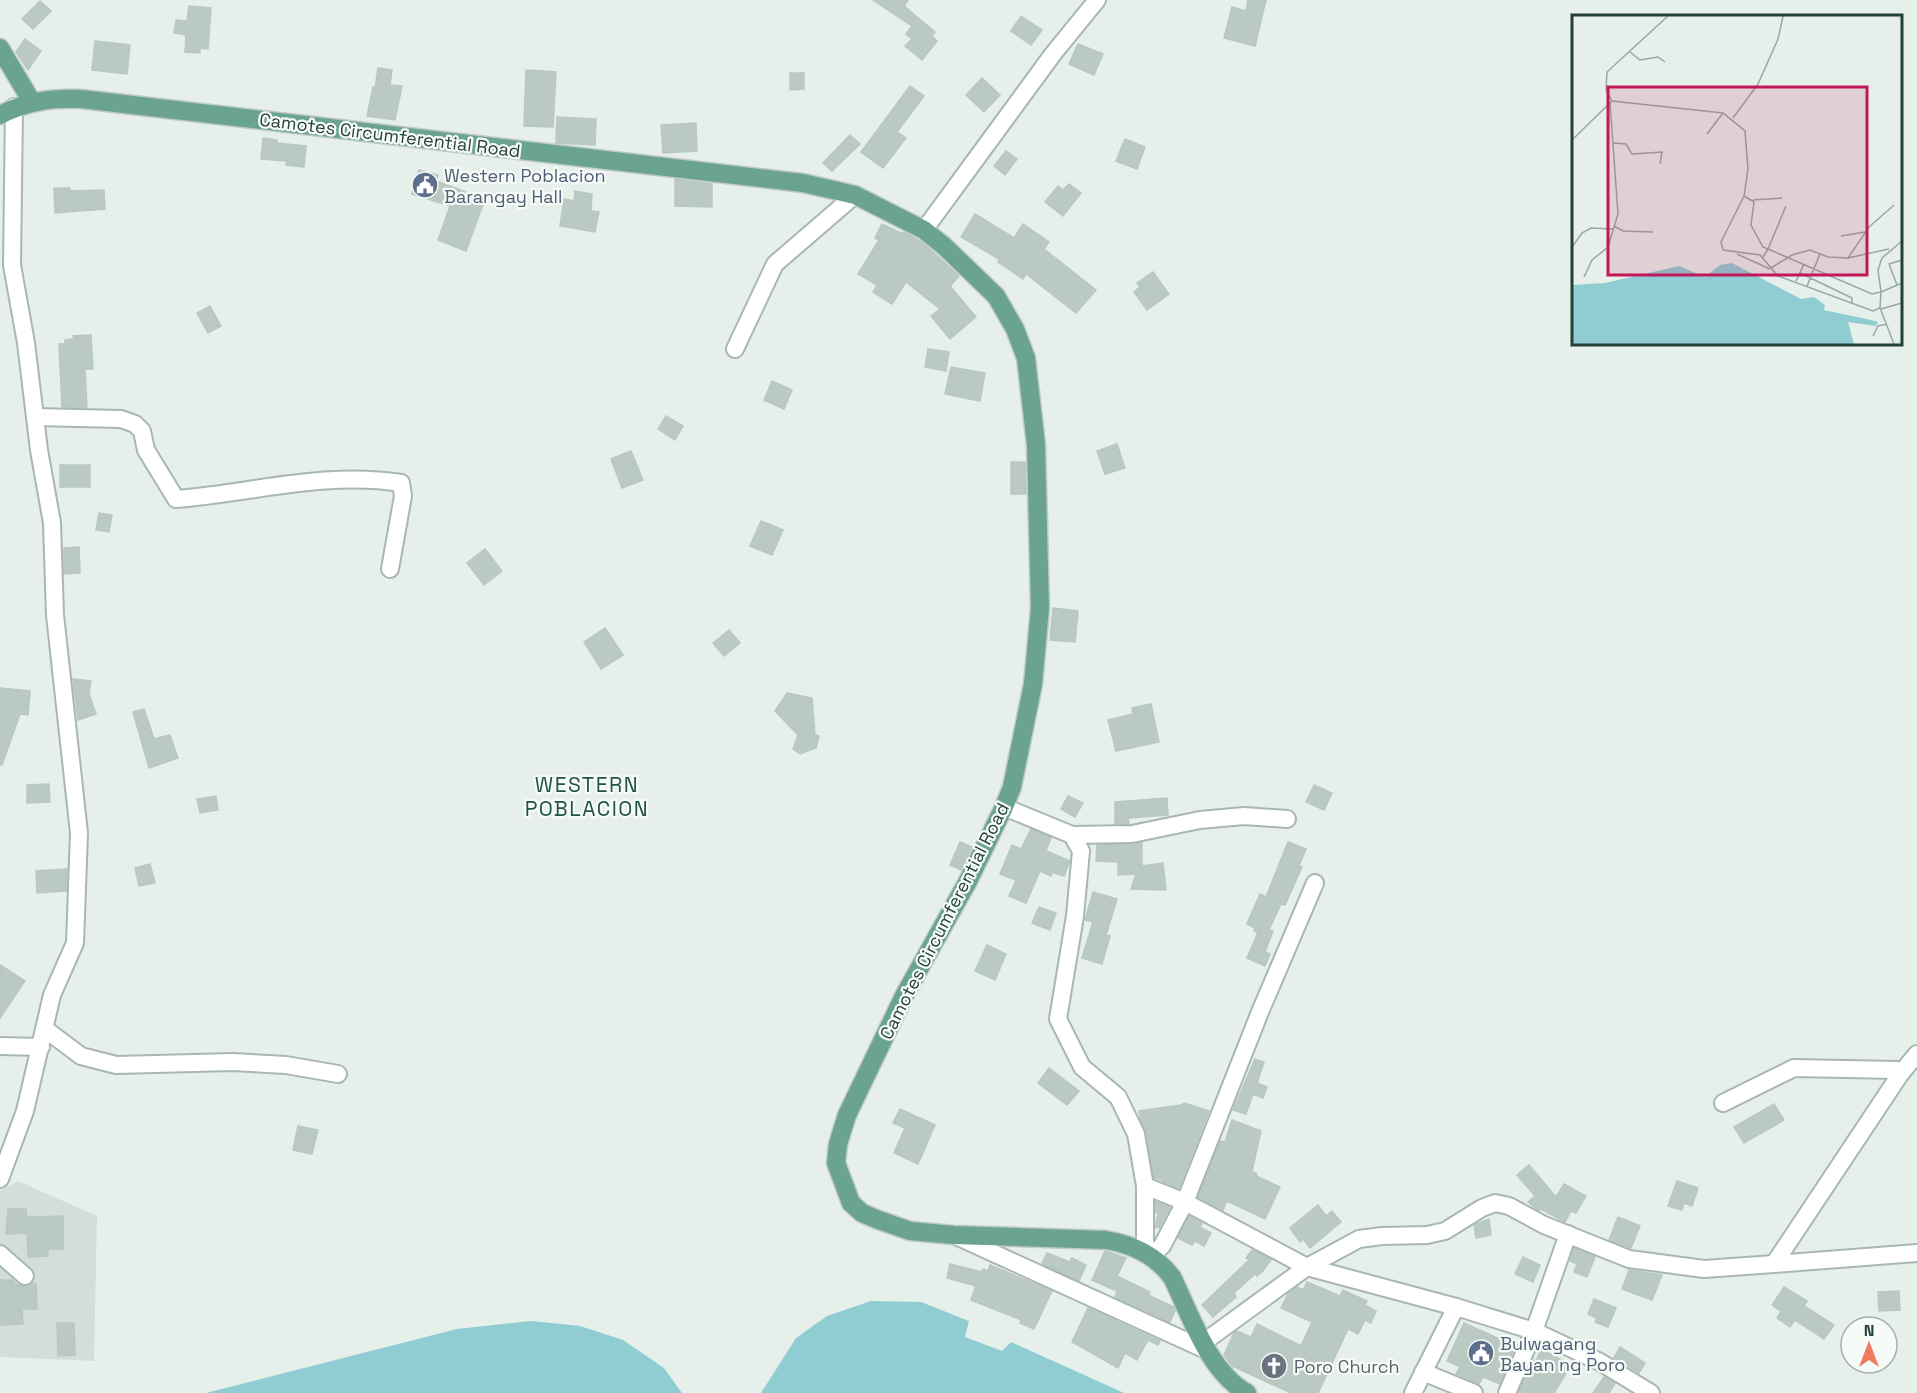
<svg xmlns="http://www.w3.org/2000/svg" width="1917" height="1393" font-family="'Space Grotesk',sans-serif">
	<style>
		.built { fill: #d4ded9 }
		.water { fill: #8fcdd3 }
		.building { fill: #bbc9c3; stroke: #b8c8c0; stroke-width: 1.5 }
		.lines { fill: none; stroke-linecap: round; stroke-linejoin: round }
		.minor-casing { stroke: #a8b7b1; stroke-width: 20 }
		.major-casing { stroke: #c2cac7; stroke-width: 21 }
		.minor { stroke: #fff; stroke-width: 16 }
		.major { stroke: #6aa491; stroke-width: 18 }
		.labels { text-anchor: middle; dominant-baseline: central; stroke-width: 4.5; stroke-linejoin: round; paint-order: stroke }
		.street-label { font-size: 18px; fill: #244137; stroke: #f7fbf8 }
		.service-label { font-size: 18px; fill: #4e5e75; stroke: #f7fbf8; text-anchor: start }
		.worship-label { font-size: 18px; fill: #5b616d; stroke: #f7fbf8; text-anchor: start }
		.quarter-label { font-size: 21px; letter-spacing: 1.5px; fill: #205443; stroke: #f7fbf8 }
		.inset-road { fill: none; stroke: #98a9a2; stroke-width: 1.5 }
		.view { fill: #c2185b; fill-opacity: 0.15; stroke: #c2185b; stroke-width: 3 }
		.inset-edge { fill: none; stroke: #244137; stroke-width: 3 }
	</style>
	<rect width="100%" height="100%" fill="#e6efea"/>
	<polygon class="built" points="18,1181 97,1216 94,1361 0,1357 0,1191"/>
	<g class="water">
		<polygon points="871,1301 921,1302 969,1321 965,1337 1002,1351 1011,1342 1124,1393 761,1393 796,1338 827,1316"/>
		<polygon points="531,1321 580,1326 623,1340 664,1368 682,1393 206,1393 457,1329"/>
	</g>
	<g class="building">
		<polygon points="873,0 908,0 904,6 935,32 932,36 937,41 922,60 905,46 912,39 906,34 912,26"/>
		<polygon points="1248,0 1266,0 1255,46 1224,38 1232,7 1246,11"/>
		<polygon points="40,1 51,11 33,29 22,19"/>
		<polygon points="189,6 211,8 208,49 200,48 200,53 185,52 186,35 174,33 176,20 187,21"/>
		<polygon points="1021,16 1042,30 1031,45 1011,31"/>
		<polygon points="25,39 41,51 28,70 16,52"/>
		<polygon points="95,41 130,45 127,74 92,70"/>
		<polygon points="1078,44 1103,54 1094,75 1069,64"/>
		<polygon points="378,68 392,70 390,85 402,86 395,120 367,116 373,87 375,88"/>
		<polygon points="526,70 556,72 553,127 524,126"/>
		<polygon points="790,73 804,73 804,89 790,90"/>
		<polygon points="982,78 1000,95 984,112 966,95"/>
		<polygon points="910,86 924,96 897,132 906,138 883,168 861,152"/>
		<polygon points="557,117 596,119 595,145 556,143"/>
		<polygon points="696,123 697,151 663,153 661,125"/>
		<polygon points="850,135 860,144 832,171 823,163"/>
		<polygon points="263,138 277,140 277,143 306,146 304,167 286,165 287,161 261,159"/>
		<polygon points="1125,139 1145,147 1137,169 1116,161"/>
		<polygon points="1006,151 1017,159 1005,175 994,166"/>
		<polygon points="419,170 438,175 436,181 485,199 466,251 438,240 450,206 412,194"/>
		<polygon points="675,179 712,184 712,207 675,206"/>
		<polygon points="1069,184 1081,193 1063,216 1045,202 1058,186 1063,190"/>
		<polygon points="54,188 70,188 70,191 104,190 105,209 55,213"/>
		<polygon points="575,191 592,194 591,211 599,212 595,232 560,226 564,199 574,201"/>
		<polygon points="975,214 1014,238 1023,224 1049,242 1044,249 1096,290 1076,313 1026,274 1023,279 998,262 999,259 961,237"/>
		<polygon points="882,224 903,234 904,232 923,243 959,276 950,286 976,317 950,339 931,316 940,309 906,282 892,304 873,292 877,285 858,274 879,240 875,238"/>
		<polygon points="1153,272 1169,294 1147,310 1134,292 1140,287 1137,283"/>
		<polygon points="210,306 221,326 208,333 197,313"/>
		<polygon points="91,335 93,369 85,369 87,408 62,407 59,344 65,344 65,340 74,339 73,336"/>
		<polygon points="928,349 949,352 946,371 925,367"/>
		<polygon points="951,367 985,373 980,401 945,394"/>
		<polygon points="772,381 792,390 784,409 764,400"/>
		<polygon points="666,416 683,426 675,440 658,429"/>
		<polygon points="1117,444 1125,468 1105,474 1097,451"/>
		<polygon points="631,451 643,480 622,488 611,459"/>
		<polygon points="1011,462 1025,462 1026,494 1011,494"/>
		<rect x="60" y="465" width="30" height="22"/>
		<polygon points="99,513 112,515 109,532 96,530"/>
		<polygon points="761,521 783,530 772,555 750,546"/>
		<polygon points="79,547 80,573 64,574 64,548"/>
		<polygon points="485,549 502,571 484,585 467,563"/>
		<polygon points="1053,608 1078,611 1075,642 1050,640"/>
		<polygon points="605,628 623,655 601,669 584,642"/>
		<polygon points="729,630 740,643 724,656 713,643"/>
		<polygon points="73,679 91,681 89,694 96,714 78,720"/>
		<polygon points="0,688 30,691 28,715 20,714 2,765 0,765"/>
		<polygon points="787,693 812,698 815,735 819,736 816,748 800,754 793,749 798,735 775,711"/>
		<polygon points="1151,704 1159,742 1116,751 1108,720 1133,714 1132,708"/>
		<polygon points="144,709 154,739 170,735 178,758 149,768 133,712"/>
		<polygon points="49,784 50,802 27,803 27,785"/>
		<polygon points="1314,785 1332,793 1324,810 1306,802"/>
		<polygon points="216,796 218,810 200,813 197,799"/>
		<polygon points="1068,796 1083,803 1075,817 1061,809"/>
		<polygon points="1167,798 1168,815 1128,818 1129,824 1115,824 1115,802"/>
		<polygon points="1031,829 1051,838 1046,851 1070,861 1064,876 1052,872 1051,876 1040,871 1026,903 1009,896 1016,880 1000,874 1012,845 1021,849"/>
		<polygon points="960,842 972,847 961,870 950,865"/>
		<polygon points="1288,842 1306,849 1299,866 1302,867 1285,905 1281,904 1269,930 1273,931 1265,952 1270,954 1265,966 1247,958 1258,932 1254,931 1255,928 1247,924 1260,894 1266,897"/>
		<polygon points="1142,843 1142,866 1163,863 1166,890 1131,889 1136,874 1118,875 1118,862 1096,861 1097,845"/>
		<polygon points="150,864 155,883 139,886 135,868"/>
		<polygon points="67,869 66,891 37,893 36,871"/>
		<polygon points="1093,892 1117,899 1106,935 1110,936 1102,964 1082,958 1093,922 1085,920"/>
		<polygon points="1039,907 1056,913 1050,930 1032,923"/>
		<polygon points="987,945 1006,954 995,980 975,971"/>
		<polygon points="0,965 25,981 0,1018"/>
		<polygon points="1255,1059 1264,1062 1257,1083 1267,1087 1263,1098 1253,1094 1246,1114 1233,1110"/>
		<polygon points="1049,1068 1079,1091 1067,1105 1038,1083"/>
		<polygon points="1184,1103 1209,1111 1179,1188 1162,1181 1162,1180 1154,1178 1146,1132 1140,1119 1139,1111 1181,1105"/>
		<polygon points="1774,1104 1784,1120 1744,1143 1734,1127"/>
		<polygon points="900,1109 935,1125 918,1164 894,1153 905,1128 893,1123"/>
		<polygon points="1232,1120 1261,1131 1252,1171 1257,1174 1256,1176 1280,1187 1265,1219 1227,1201 1223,1210 1198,1197 1220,1141 1225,1142"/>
		<polygon points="298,1126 318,1130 312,1154 293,1150"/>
		<polygon points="1529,1165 1556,1197 1564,1184 1586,1196 1576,1213 1571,1211 1565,1222 1541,1209 1539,1211 1528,1202 1535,1196 1517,1175"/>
		<polygon points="1677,1181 1698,1188 1692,1206 1684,1203 1682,1210 1668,1206"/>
		<polygon points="1155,1202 1170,1207 1159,1228 1155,1227 1158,1213 1155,1212"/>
		<polygon points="1318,1205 1326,1216 1332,1211 1341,1222 1310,1248 1303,1239 1300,1242 1290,1228"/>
		<polygon points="8,1209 26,1209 27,1217 63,1216 63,1249 48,1249 48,1256 28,1257 27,1233 6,1234"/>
		<polygon points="1189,1216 1202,1223 1200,1227 1211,1233 1204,1246 1195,1241 1192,1245 1178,1238"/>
		<polygon points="1618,1217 1640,1226 1631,1248 1609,1240"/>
		<polygon points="1489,1219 1491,1235 1476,1238 1474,1225"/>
		<polygon points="1574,1248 1595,1257 1587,1277 1574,1272 1577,1264 1570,1261"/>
		<polygon points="1252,1250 1271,1260 1262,1272 1257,1276 1255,1274 1234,1293 1236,1297 1213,1317 1202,1305 1249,1260 1246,1258"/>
		<polygon points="1105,1251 1126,1258 1117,1276 1150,1292 1148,1295 1174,1307 1175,1311 1170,1322 1115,1297 1117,1291 1092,1280"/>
		<polygon points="1047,1253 1070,1262 1072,1258 1086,1265 1079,1281 1042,1264"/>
		<polygon points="1523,1257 1540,1265 1533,1282 1515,1274"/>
		<polygon points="950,1264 982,1272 983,1269 988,1271 990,1265 1052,1291 1034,1329 1020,1323 1021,1320 971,1300 976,1286 947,1278"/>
		<polygon points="1629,1270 1662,1275 1652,1300 1622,1289"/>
		<polygon points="0,1280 13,1280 15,1284 24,1286 36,1283 37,1309 22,1309 23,1324 0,1325"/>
		<polygon points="1307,1282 1340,1296 1343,1290 1367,1301 1365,1305 1376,1311 1371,1323 1365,1320 1358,1334 1348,1329 1318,1393 1291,1393 1232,1366 1224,1355 1234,1333 1237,1331 1251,1337 1257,1324 1301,1346 1312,1322 1281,1308 1288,1294 1297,1287 1303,1290"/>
		<polygon points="1784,1287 1807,1301 1804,1306 1834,1325 1824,1339 1795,1320 1790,1327 1777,1318 1781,1311 1772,1305"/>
		<polygon points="1899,1291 1900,1310 1879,1311 1878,1292"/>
		<polygon points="1594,1299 1616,1308 1608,1327 1595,1322 1597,1318 1588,1314"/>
		<polygon points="1088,1308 1160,1341 1158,1345 1148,1340 1137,1360 1125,1353 1118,1368 1072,1342"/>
		<polygon points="57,1323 74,1323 75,1355 58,1356"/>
		<polygon points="1464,1323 1515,1346 1500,1384 1483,1377 1479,1384 1456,1374 1460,1367 1447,1361"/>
		<polygon points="1620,1347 1645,1363 1639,1373 1614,1358"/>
		<polygon points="1541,1349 1571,1365 1554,1393 1519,1392 1533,1360 1536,1361"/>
		<polygon points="1604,1377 1615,1383 1609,1393 1593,1393"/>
	</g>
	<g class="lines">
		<defs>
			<g id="minor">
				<polyline points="924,230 1053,54 1097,0"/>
				<polyline points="735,349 775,264 855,195"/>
				<path d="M 35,417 L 121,419 L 135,424 L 142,431 L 146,450 L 176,499 C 252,493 325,471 401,483 L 403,496 L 390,569"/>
				<polyline points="1004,807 1072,835 1081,851 1075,916 1058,1019 1082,1067 1118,1097 1136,1134 1145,1186 1185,1202 1260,1012 1315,883"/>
				<polyline points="1072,835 1132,834 1200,820 1244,816 1287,819"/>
				<polyline points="45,1029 81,1056 116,1065 233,1062 286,1065 338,1074"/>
				<polyline points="0,1046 41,1047"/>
				<polyline points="1917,1054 1901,1073 1774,1264 1917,1253"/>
				<polyline points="1723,1103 1794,1068 1897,1070 1901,1073"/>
				<polyline points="0,1179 25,1111 52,995 75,943 79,833 55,615 52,523 39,450 26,343 12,265 14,107"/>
				<polyline points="1145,1186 1145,1252"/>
				<polyline points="956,1236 1208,1351"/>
				<polyline points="0,1254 25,1276"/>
				<polyline points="1150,1256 1162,1246 1185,1202 1307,1267 1456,1307 1534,1331 1600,1362 1651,1393"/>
				<polyline points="1204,1342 1307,1267 1359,1239 1382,1236 1427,1235 1445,1231 1482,1208 1495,1203 1509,1206 1544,1225 1629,1259 1704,1269 1774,1264"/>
				<polyline points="1423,1372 1474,1393"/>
				<polyline points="1413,1393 1456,1307"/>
				<polyline points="1507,1393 1534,1331 1568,1234"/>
			</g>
			<g id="major">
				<polyline points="0,48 32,102"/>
				<path d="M 0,115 C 27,101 52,98 81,99 L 803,183 L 855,195 L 924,230 L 944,246 L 996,296 L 1015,329 L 1026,358 L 1036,445 L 1040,608 L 1033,684 L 1012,787 L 1004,807 L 968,881 L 904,996 L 847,1115 L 838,1144 L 836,1163 L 851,1203 L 862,1213 L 876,1219 L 910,1231 L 954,1235 L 1106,1240 C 1134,1245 1155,1255 1172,1277 C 1191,1316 1209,1372 1247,1393"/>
			</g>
		</defs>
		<use href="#minor" class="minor-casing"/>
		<use href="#major" class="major-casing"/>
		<use href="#minor" class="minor"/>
		<use href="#major" class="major"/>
	</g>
	<defs>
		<symbol id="civic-disc" viewBox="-11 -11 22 22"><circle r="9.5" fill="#5c6f8a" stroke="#f7fbf8"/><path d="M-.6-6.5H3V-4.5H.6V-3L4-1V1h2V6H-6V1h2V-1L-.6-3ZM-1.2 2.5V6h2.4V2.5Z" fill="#fff"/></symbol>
		<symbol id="church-disc" viewBox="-11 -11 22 22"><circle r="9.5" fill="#6b7280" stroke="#f7fbf8"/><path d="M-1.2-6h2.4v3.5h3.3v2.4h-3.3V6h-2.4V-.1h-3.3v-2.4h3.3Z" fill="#fff"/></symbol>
	</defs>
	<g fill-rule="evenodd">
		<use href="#civic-disc" x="410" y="170" width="30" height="30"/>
		<use href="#civic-disc" x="1466" y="1338" width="30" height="30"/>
		<use href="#church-disc" x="1259" y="1351" width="30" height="30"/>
	</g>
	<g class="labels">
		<g class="street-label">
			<text transform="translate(390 135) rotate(7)">Camotes Circumferential Road</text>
			<text transform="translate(944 921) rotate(-63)">Camotes Circumferential Road</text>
		</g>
		<g class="service-label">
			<text x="444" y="175">Western Poblacion<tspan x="444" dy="21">Barangay Hall</tspan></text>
			<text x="1500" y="1343">Bulwagang<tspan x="1500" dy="21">Bayan ng Poro</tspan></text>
		</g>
		<g class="worship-label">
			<text x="1294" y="1366">Poro Church</text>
		</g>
		<g class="quarter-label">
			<text x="587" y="784">WESTERN<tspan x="587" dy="24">POBLACION</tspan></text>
		</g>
	</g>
	<g transform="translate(1572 15)">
		<rect width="330" height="330" fill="#e6efea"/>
		<path d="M 160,248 L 229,284 L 242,282 L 253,290 L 252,295 L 299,305 L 306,307 L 304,311 L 276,307 L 282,329 L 0,329 L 0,270 L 33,268 L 107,251 L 133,262 L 148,250 Z" fill="#8fcdd3"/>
		<path class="inset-road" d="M 58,37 L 68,45 L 86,42 L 93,47M 40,86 L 34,75 L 35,57 L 96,1M 161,103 L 186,69 L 206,24 L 211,1M 135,119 L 151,98M 0,125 L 40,86 L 151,98 L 173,116 L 176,154 L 172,181 L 149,227 L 151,235 L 188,240 L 206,261 L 301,296 L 308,293 L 309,277 L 330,268M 41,128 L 54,129 L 60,139 L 90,137 L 88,149M 172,181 L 182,187 L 179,210 L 191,232 L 196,234 L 214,191M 181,185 L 210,183M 42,211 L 51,216 L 81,217M 269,221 L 293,217M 0,232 L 10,218 L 19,213 L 41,214M 317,234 L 276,243 L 297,212 L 322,190M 165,239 L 198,254M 191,242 L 196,234 L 300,279 L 309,277 L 306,255 L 310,243 L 330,226M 199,253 L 220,240 L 238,235 L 256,242 L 276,243M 228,258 L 280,283 L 280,289M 12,262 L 20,245 L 36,232 L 46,199 L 38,88M 224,266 L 232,249M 325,270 L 317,249 L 330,245M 235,271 L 248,239M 308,293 L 322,329M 309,294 L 330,288M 301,321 L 306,311 L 315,309"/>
		<path class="view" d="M 36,72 L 295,72 L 295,260 L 36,260 Z"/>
		<rect width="330" height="330" class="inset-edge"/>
	</g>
	<g transform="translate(1869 1345)"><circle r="28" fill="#f7fbf8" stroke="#a3b1ab" stroke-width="1.5"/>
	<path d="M0-4.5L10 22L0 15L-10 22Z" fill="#f17a61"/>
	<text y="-9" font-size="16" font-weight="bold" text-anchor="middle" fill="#244137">N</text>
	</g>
</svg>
